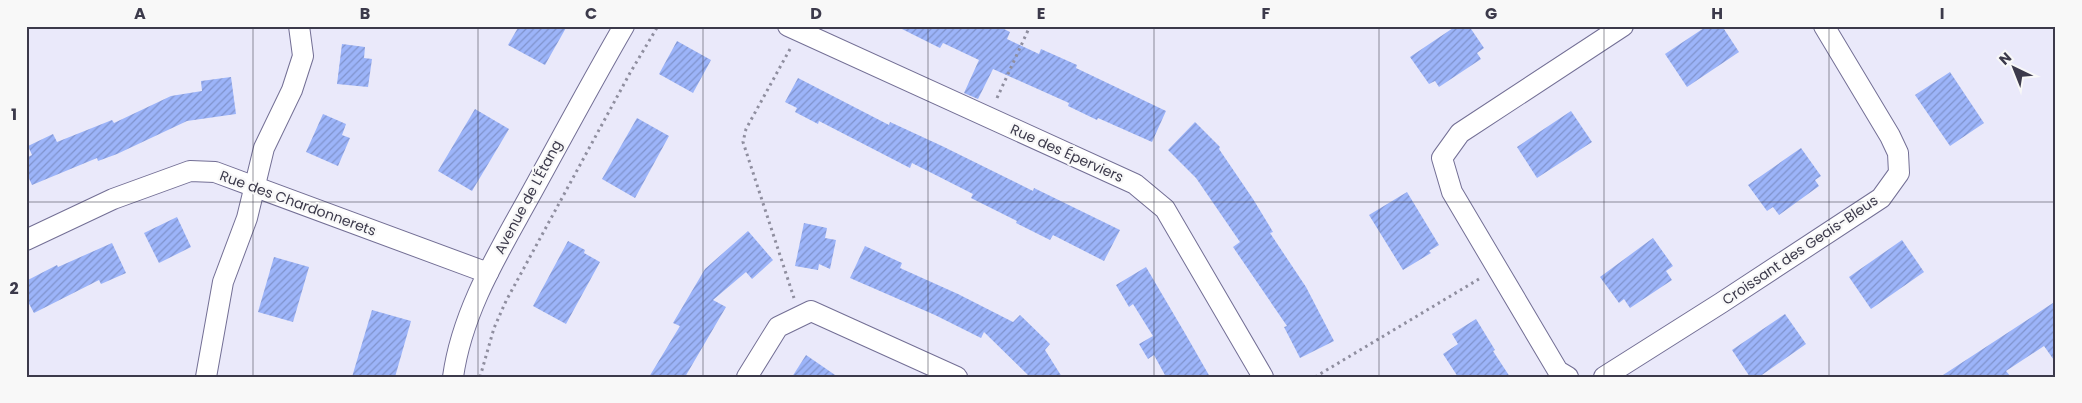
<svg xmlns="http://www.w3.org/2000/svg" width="2082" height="403" font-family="Poppins,sans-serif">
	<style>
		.building { fill: url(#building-hatch) }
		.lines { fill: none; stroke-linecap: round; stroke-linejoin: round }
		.street-casing { stroke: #736f95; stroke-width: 22 }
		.path { stroke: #8f8e9f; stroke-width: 3; stroke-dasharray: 2.5 4; stroke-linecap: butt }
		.street { stroke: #fff; stroke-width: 20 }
		.grid { fill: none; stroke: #3c3a4b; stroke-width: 1; stroke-opacity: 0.55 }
		.labels { text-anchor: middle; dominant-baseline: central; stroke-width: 4.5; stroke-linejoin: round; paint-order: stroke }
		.street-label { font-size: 14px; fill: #3c3a4b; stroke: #f8f8f8 }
		.neatline { fill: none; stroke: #3c3a4b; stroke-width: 2 }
		.grid-label { font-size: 16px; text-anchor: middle; font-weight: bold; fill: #3c3a4b }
	</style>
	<defs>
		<pattern id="building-hatch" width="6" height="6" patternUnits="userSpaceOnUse" patternTransform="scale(1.25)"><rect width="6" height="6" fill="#9cb4f9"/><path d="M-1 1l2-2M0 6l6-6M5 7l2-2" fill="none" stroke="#8093cc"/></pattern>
	</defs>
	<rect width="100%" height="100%" fill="#eae9fa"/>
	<g class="building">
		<polygon points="519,26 567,26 545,65 508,45"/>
		<polygon points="896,26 998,26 1010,32 1007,39 1039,54 1041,49 1077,65 1076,68 1166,111 1152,142 1098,118 1097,120 1068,106 1069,103 993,69 978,99 964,93 979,60 943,43 940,48"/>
		<polygon points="1456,26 1469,26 1484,48 1477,53 1481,59 1439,87 1435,81 1429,84 1410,57"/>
		<polygon points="1707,26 1722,26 1739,52 1687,87 1665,54"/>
		<polygon points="677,41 711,60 693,93 659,74"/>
		<polygon points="342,44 365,47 364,58 372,59 368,87 337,84"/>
		<polygon points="1950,72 1984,123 1950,146 1915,95"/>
		<polygon points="231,77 236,114 187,121 117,154 98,161 97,158 32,185 26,172 26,158 32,155 28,146 53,134 57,142 112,120 114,123 171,96 202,91 201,81"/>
		<polygon points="798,78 889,125 890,122 942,146 1033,191 1034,188 1120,230 1104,261 1053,235 1050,240 1016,223 1017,221 971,198 973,194 912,163 910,168 819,121 818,124 795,112 797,108 785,102"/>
		<polygon points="475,109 509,129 472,191 438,171"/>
		<polygon points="1571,111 1592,142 1537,178 1517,147"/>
		<polygon points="323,114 346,124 342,135 350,138 338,166 306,152"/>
		<polygon points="637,118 669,136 635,198 602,179"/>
		<polygon points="1195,122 1220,147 1219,149 1253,199 1273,232 1270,233 1306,287 1334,341 1300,358 1284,327 1287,326 1233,247 1240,242 1196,178 1168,150"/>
		<polygon points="1801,148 1821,176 1815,180 1819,186 1779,215 1773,207 1767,211 1748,185"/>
		<polygon points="1407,192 1439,245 1429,251 1431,253 1403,270 1369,215"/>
		<polygon points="177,217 191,247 159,263 144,233"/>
		<polygon points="804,223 827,228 825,238 836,240 830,269 819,264 818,270 795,266"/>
		<polygon points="748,231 773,260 752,279 746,272 713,300 726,307 685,377 649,377 680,326 673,323 705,269"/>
		<polygon points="1653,238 1673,266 1666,271 1672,280 1630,308 1624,299 1619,303 1600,277"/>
		<polygon points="1902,240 1924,272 1871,309 1849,277"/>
		<polygon points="568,241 585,250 584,253 600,262 566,324 533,306"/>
		<polygon points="112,243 126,273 101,284 99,280 34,313 26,298 26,281 57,265 58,267"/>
		<polygon points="865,246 902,263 900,268 958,294 1013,322 1020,315 1050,344 1045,350 1062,377 1030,377 984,332 981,338 935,315 850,278"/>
		<polygon points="274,257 309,267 293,322 258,312"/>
		<polygon points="1146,267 1186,335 1210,377 1166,377 1154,355 1148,359 1139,344 1153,336 1133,304 1129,307 1116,285"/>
		<polygon points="2056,301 2056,363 2044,346 2006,371 2011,377 1940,377"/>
		<polygon points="372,310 411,321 395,377 352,377"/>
		<polygon points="1785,314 1806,344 1759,377 1750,377 1732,350"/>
		<polygon points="1476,319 1495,350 1493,351 1510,377 1458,377 1443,354 1458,344 1452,334"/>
		<polygon points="806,355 838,377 792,377"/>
	</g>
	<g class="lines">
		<defs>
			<g id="street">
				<polyline points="788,26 1135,184 1165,209 1263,377"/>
				<polyline points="26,240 113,199 190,171 215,172 488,273"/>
				<polyline points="206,377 223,282 247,218 264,148 292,90 303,56 299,26"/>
				<path d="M 453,377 C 462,312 497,255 528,199 C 560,141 591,83 624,26"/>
				<polyline points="747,377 778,327 811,311 957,377"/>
				<polyline points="1568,377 1558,371 1452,192 1442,158 1460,133 1623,26"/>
				<polyline points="1604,377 1721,303 1881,198 1899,173 1898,153 1890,136 1824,26"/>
			</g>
		</defs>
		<use href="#street" class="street-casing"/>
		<g class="path">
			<polyline points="790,49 746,129 743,142 794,298"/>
			<polyline points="997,98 1030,26"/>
			<polyline points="480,377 494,328 506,301 630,73 658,26"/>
			<polyline points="1315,377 1479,279"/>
		</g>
		<use href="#street" class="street"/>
	</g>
	<path class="grid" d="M 253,26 L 253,377M 478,26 L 478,377M 703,26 L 703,377M 928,26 L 928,377M 1154,26 L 1154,377M 1379,26 L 1379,377M 1604,26 L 1604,377M 1829,26 L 1829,377M 26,202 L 2056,202"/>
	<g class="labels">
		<g class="street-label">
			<text transform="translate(1067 153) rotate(24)">Rue des Éperviers</text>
			<text transform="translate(528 197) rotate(-62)">Avenue de L'Étang</text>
			<text transform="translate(298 203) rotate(20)">Rue des Chardonnerets</text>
			<text transform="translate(1800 250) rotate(-34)">Croissant des Geais-Bleus</text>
		</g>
	</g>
	<rect width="2082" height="403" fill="none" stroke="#f8f8f8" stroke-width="55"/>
	<g transform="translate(2014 68) rotate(317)" stroke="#f8f8f8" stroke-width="4" paint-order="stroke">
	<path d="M0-4L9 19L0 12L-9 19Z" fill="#3c3a4b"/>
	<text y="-8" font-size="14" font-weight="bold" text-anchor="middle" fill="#3c3a4b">N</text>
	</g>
	<rect x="28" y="28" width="2026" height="348" class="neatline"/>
	<g class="grid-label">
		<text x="140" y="19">A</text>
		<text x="365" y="19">B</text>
		<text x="591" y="19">C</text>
		<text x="816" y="19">D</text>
		<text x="1041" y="19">E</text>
		<text x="1266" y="19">F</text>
		<text x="1491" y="19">G</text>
		<text x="1717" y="19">H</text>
		<text x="1942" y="19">I</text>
		<text x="14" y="120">1</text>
		<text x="14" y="294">2</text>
	</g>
</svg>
